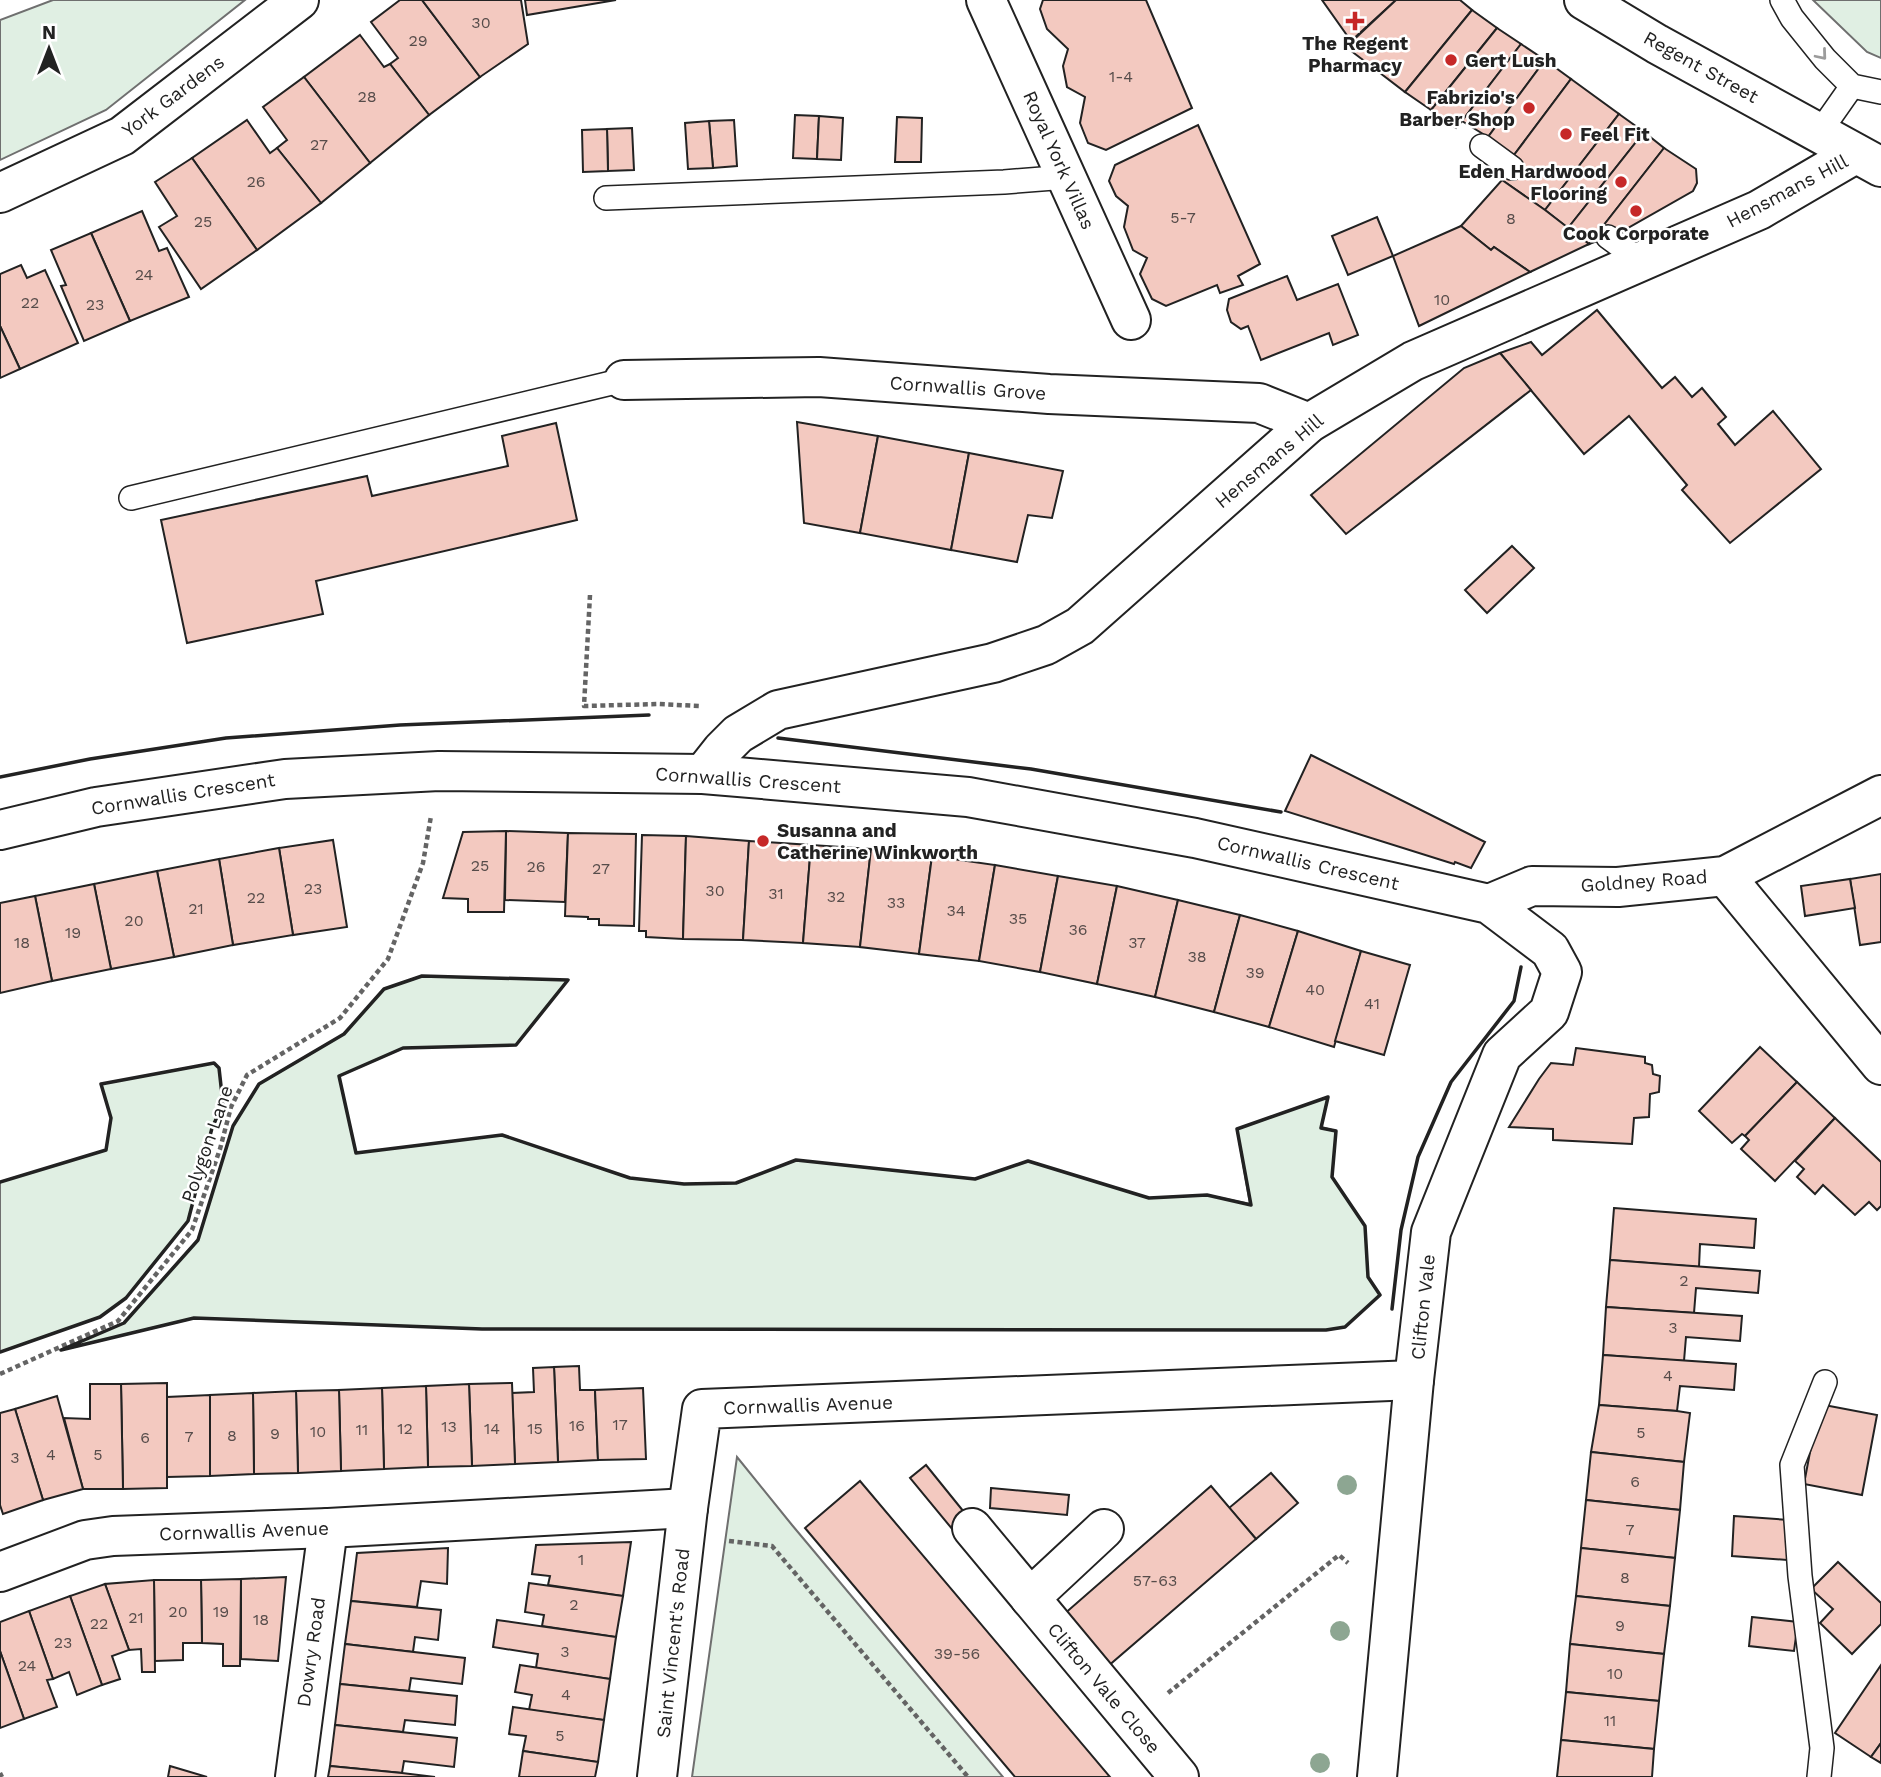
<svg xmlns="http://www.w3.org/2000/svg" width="1881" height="1777" font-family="'Work Sans',sans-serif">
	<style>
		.green { fill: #e0efe3; stroke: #6f6f6f; stroke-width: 2 }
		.building { fill: #f3c9c0; stroke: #222; stroke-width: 2 }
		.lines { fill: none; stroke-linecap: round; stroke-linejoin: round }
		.service-casing { stroke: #222; stroke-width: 26 }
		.minor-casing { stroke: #222; stroke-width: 42 }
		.path { stroke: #646464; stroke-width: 4.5; stroke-dasharray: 5 3.5; stroke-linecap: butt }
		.service { stroke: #fff; stroke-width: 23 }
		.minor { stroke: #fff; stroke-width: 38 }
		.wall { stroke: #222; stroke-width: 3.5 }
		.tree { fill: #8da692 }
		.oneway { stroke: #9c9c9c }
		.poi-dot { fill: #c62828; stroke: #fff; stroke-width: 2.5 }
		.labels { text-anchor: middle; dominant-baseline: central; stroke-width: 5; stroke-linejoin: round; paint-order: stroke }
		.number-label { font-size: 16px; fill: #564c4a }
		.poi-label { font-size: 19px; font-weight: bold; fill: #222; stroke: #fff; text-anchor: start }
		.street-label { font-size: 19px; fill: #222; stroke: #fff }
	</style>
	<rect width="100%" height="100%" fill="#fff"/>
	<g class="green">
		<polygon points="53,0 245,0 106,110 0,160 0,20"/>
		<polygon points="1813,0 1881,0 1881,58 1867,52"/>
		<polygon points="422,976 568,980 516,1045 403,1048 339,1076 356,1153 502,1135 630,1178 684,1184 736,1183 796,1160 975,1179 1028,1161 1149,1198 1207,1195 1250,1204 1237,1129 1328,1097 1321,1127 1336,1131 1332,1177 1365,1226 1368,1277 1380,1295 1345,1327 1326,1330 482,1329 194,1318 61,1350 124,1323 198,1240 233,1126 259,1084 344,1034 384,989"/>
		<polygon points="214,1063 219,1068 223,1104 212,1128 188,1221 126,1298 100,1317 0,1352 0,1182 106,1150 111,1118 101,1084"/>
		<polygon points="737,1457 792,1525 1003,1777 692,1777"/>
	</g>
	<g class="building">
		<polygon points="400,0 422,0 480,77 429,115 390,64 398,58 371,22"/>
		<polygon points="422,0 521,0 528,44 480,77"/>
		<polygon points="525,0 616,0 527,15"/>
		<polygon points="1043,0 1146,0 1192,108 1106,150 1088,143 1080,123 1085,97 1067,87 1063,66 1068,49 1047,29 1040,9"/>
		<polygon points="1322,0 1396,0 1351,41"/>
		<polygon points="1396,0 1460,0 1472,10 1405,92 1346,47"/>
		<polygon points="1472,10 1497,28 1431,110 1405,92"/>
		<polygon points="1497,28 1521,44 1462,121 1456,128 1431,110"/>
		<polygon points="360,35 384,67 390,64 429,115 370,163 304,77"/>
		<polygon points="1521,44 1545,60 1488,137 1462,121"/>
		<polygon points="1545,60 1571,79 1514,155 1488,137"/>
		<polygon points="304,77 370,163 321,203 277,148 287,140 263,107"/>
		<polygon points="1571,79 1619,114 1545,210 1502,180 1519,159 1514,155"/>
		<polygon points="1619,114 1644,132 1568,228 1545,210"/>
		<polygon points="795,115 819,116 817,159 793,158"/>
		<polygon points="819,116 843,118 841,160 817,159"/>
		<polygon points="897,117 922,118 921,162 895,162"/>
		<polygon points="247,120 270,153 277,148 321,203 257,250 192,158"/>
		<polygon points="734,120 737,166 713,168 709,121"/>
		<polygon points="709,121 713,168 688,169 685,123"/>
		<polygon points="1198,125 1260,264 1238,276 1243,285 1220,293 1217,285 1166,306 1152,299 1140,274 1147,258 1133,250 1124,227 1128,206 1116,196 1109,181 1115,165"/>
		<polygon points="632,128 634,170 608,171 607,129"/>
		<polygon points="607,129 608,171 583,172 582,130"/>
		<polygon points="1644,132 1664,148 1589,244 1568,228"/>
		<polygon points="1664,148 1696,169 1697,183 1693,191 1619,233 1589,244"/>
		<polygon points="192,158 257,250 201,289 159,227 177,216 155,182"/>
		<polygon points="1502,180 1545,210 1589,244 1530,272 1494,247 1491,250 1461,226"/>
		<polygon points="142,211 159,251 167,248 189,297 130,321 91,233"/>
		<polygon points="1377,217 1393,256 1348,275 1332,236"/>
		<polygon points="1461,226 1491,250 1494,247 1530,272 1419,326 1393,256"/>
		<polygon points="91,233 130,321 84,341 61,286 66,285 51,250"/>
		<polygon points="21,265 27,278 45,270 78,343 20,369 0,326 0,274"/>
		<polygon points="1287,276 1297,300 1338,284 1358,335 1333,345 1329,333 1261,360 1248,326 1241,329 1231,322 1227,310 1229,299"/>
		<polygon points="1597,310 1662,388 1675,377 1692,397 1702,388 1726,417 1718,424 1735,445 1773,411 1821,469 1730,543 1682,490 1687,485 1629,416 1584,454 1500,353 1531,342 1542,355"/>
		<polygon points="0,326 20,369 0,378"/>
		<polygon points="1500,353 1531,390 1346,534 1311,495 1464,368"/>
		<polygon points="797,422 878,436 860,533 804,523"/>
		<polygon points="556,423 577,520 316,581 323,614 187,643 161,520 367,476 372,496 508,466 502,436"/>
		<polygon points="878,436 969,453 951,550 860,533"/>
		<polygon points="969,453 1063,471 1052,518 1028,515 1017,562 951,550"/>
		<polygon points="1512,546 1534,568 1487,613 1465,590"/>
		<polygon points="1311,755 1485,842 1471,868 1455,862 1454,864 1285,811"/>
		<polygon points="506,831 568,833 565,902 505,900"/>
		<polygon points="506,831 504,912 468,912 468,899 443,898 463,832"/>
		<polygon points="568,833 636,834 634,926 599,925 599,919 588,919 588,917 565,916"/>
		<polygon points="642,835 686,836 683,939 646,937 646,931 639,931"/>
		<polygon points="686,836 749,841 743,940 683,939"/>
		<polygon points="333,840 347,927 293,935 279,848"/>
		<polygon points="749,841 811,845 803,943 743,940"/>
		<polygon points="811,845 871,849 860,947 803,943"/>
		<polygon points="279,848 293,935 233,945 219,859"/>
		<polygon points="871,849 932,856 919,954 860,947"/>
		<polygon points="932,856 995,865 979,961 919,954"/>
		<polygon points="219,859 233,945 174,957 157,871"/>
		<polygon points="995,865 1058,876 1040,972 979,961"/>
		<polygon points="157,871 174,957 111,969 94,884"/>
		<polygon points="1881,874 1881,942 1860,945 1850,879"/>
		<polygon points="1058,876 1117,886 1097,984 1040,972"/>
		<polygon points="1850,879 1855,908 1805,916 1801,886"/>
		<polygon points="94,884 111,969 52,981 35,896"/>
		<polygon points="1117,886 1178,900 1155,997 1097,984"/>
		<polygon points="35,896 52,981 0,993 0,903"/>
		<polygon points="1178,900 1240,915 1214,1012 1155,997"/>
		<polygon points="1240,915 1298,931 1269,1027 1214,1012"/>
		<polygon points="1298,931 1361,951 1334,1047 1269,1027"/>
		<polygon points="1361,951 1410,965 1384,1055 1335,1041"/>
		<polygon points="1760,1047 1797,1082 1745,1136 1742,1134 1732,1143 1699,1111"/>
		<polygon points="1576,1048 1645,1057 1645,1063 1652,1065 1653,1074 1660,1076 1659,1092 1650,1094 1649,1117 1634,1118 1632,1144 1553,1140 1553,1129 1509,1127 1539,1079 1551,1063 1573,1065"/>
		<polygon points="1797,1082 1835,1118 1775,1181 1741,1149 1749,1140 1745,1136"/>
		<polygon points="1835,1118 1881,1162 1881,1206 1877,1210 1869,1202 1855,1215 1823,1185 1815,1194 1797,1177 1804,1169 1795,1161"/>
		<polygon points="1614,1208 1756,1219 1754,1248 1700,1244 1699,1267 1610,1260"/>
		<polygon points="1610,1260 1760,1271 1758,1293 1696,1288 1694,1313 1606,1307"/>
		<polygon points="1606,1307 1742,1316 1740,1341 1686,1337 1684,1361 1603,1355"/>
		<polygon points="1603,1355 1736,1364 1734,1390 1680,1386 1677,1411 1599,1405"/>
		<polygon points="579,1366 580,1390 595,1390 598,1460 558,1462 554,1367"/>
		<polygon points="554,1367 558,1462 515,1464 512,1393 534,1392 533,1368"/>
		<polygon points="167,1383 167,1488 123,1489 121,1384"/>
		<polygon points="512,1383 515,1464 472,1466 469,1384"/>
		<polygon points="90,1384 121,1384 123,1489 83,1489 64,1418 90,1419"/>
		<polygon points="469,1384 472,1466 428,1467 426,1386"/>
		<polygon points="426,1386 428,1467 384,1469 382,1388"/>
		<polygon points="382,1388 384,1469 341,1471 339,1390"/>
		<polygon points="643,1388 646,1459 598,1460 595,1390"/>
		<polygon points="339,1390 341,1471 298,1473 296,1391"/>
		<polygon points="296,1391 298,1473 254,1474 253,1393"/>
		<polygon points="253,1393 254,1474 210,1476 210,1395"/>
		<polygon points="210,1395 210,1476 167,1477 167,1397"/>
		<polygon points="57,1396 83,1489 43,1500 15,1409"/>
		<polygon points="1819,1404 1877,1415 1862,1495 1804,1484"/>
		<polygon points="1599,1405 1677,1411 1690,1413 1684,1462 1591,1452"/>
		<polygon points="15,1409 43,1500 3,1514 0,1505 0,1413"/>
		<polygon points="1591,1452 1684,1462 1680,1510 1586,1500"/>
		<polygon points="926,1465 968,1517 953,1530 910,1478"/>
		<polygon points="1271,1473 1298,1503 1256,1539 1229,1508"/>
		<polygon points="860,1481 1110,1777 1015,1777 805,1528"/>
		<polygon points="1211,1486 1256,1539 1100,1673 1055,1622"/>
		<polygon points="991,1488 1069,1495 1067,1515 990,1508"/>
		<polygon points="1586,1500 1680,1510 1675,1558 1581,1548"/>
		<polygon points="1734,1516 1789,1520 1787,1560 1732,1556"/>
		<polygon points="631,1542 623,1596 548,1585 550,1576 532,1574 536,1545"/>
		<polygon points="448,1548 447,1584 421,1581 417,1607 351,1601 357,1553"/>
		<polygon points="1581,1548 1675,1558 1670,1606 1576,1596"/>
		<polygon points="1838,1562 1881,1603 1881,1624 1852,1654 1820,1623 1833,1609 1811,1589"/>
		<polygon points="286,1577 278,1661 241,1659 241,1579"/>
		<polygon points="241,1579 240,1666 223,1666 223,1644 202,1643 201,1580"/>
		<polygon points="154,1580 201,1580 202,1643 183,1643 183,1660 155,1661"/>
		<polygon points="154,1580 155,1672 142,1672 141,1649 129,1650 105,1584"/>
		<polygon points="529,1583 623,1596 616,1637 542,1626 544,1615 525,1612"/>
		<polygon points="105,1584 129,1650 112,1656 120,1679 102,1685 70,1596"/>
		<polygon points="70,1596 102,1685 77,1695 69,1672 53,1679 29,1611"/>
		<polygon points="1576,1596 1670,1606 1664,1654 1570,1644"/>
		<polygon points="351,1601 441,1610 438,1640 415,1637 413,1652 345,1644"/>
		<polygon points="29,1611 53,1679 47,1680 57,1707 24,1719 0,1651 0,1622"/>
		<polygon points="1752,1617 1798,1622 1794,1651 1749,1646"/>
		<polygon points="497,1620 616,1637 610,1679 536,1668 538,1654 493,1647"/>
		<polygon points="345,1644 465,1658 462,1684 411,1678 409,1691 340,1684"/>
		<polygon points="1570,1644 1664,1654 1659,1701 1566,1692"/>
		<polygon points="0,1651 24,1719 0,1728"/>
		<polygon points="520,1665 610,1679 604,1720 529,1710 532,1695 515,1692"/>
		<polygon points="1881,1665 1881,1743 1871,1757 1835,1733"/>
		<polygon points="340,1684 457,1696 455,1725 405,1720 403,1732 335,1725"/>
		<polygon points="1566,1692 1659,1701 1654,1749 1561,1740"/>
		<polygon points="513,1707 604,1720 598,1762 523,1751 526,1736 509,1734"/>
		<polygon points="335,1725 457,1738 454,1767 404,1761 402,1773 330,1766"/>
		<polygon points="1561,1740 1654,1749 1652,1777 1557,1777"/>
		<polygon points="1881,1743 1881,1763 1871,1757"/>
		<polygon points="523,1751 598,1762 595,1777 519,1777"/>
		<polygon points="170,1766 207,1777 168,1777"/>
		<polygon points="330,1766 402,1773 435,1777 328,1777"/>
	</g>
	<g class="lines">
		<defs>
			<g id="service">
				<polyline points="1782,0 1792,18 1825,59 1852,86 1881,92"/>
				<polyline points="1819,133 1852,86"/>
				<polyline points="1482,146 1512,168"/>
				<polyline points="606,198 1004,182 1067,177"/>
				<polyline points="1608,237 1641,261"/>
				<polyline points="131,498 624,380"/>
				<polyline points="1819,1777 1822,1748 1800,1576 1792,1465 1825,1382"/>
			</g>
			<g id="minor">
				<polyline points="986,0 1131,320"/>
				<polyline points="1584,0 1657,44 1881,167"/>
				<polyline points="0,193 122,136 299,0"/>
				<polyline points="624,380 819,377 1049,394 1259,403 1309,423"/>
				<polyline points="703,774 722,750 738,734 778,710 993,663 1046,645 1080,626 1309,423 1413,361 1759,210 1855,154"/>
				<polyline points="0,830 96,807 285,779 439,771 703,774 968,797 1195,838 1489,904 1550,950 1562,972 1549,1012 1502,1055 1431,1232 1414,1380 1377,1777"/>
				<polyline points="1725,876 1881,1065"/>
				<polyline points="1489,904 1532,886 1618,887 1725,876 1881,795"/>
				<polyline points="972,1528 1179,1777"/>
				<polyline points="0,1572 85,1540 113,1536 328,1528 688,1508"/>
				<polyline points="1030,1598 1104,1529"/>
				<polyline points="295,1777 328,1528"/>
				<polyline points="657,1777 688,1508 702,1409 1414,1380"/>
			</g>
		</defs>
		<use href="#service" class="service-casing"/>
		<use href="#minor" class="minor-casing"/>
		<g class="path">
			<polyline points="590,595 584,706 658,704 699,706"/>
			<polyline points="0,1374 118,1321 192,1230 220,1149 231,1107 247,1075 340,1018 388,959 423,863 431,816"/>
			<polyline points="729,1541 772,1546 968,1777"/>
			<polyline points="1168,1693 1339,1555 1348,1563"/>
			<polyline points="0,1773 2,1777"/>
		</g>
		<use href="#service" class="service"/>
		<use href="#minor" class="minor"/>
		<g class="wall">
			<polyline points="778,738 1031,769 1281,812"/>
			<polyline points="0,777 90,759 226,738 400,725 649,715"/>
			<polygon points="422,976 568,980 516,1045 403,1048 339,1076 356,1153 502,1135 630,1178 684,1184 736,1183 796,1160 975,1179 1028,1161 1149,1198 1207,1195 1251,1205 1237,1129 1328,1097 1321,1128 1336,1131 1332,1177 1365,1226 1368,1277 1380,1295 1345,1327 1326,1330 482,1329 194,1318 61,1350 124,1323 198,1240 233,1126 259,1084 344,1034 384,989"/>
			<polyline points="0,1182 106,1150 111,1118 101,1084 214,1063 219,1068 223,1104 212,1128 188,1221 126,1298 100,1317 0,1352"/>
			<polyline points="1392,1309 1401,1230 1418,1157 1451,1082 1514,1001 1521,967"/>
		</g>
	</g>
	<g class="tree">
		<circle cx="1347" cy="1485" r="10"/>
		<circle cx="1340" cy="1631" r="10"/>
		<circle cx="1320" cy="1763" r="10"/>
	</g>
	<defs><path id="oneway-chevron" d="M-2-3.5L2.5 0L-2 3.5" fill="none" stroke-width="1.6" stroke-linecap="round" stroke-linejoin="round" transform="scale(1.75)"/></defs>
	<use class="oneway" href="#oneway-chevron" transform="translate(1822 55) rotate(50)"/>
	<g class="poi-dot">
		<path d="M1351.5 10.5h7v7h7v7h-7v7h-7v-7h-7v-7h7z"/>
		<circle cx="1451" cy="60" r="7"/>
		<circle cx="1529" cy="108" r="7"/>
		<circle cx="1566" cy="134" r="7"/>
		<circle cx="1621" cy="182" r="7"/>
		<circle cx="1636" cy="211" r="7"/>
		<circle cx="763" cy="841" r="7"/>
	</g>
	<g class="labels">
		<g class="number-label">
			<text x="481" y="22">30</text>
			<text x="418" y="40">29</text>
			<text x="1121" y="76">1-4</text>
			<text x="367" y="96">28</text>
			<text x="319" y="144">27</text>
			<text x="256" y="181">26</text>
			<text x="1183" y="217">5-7</text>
			<text x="1511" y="218">8</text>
			<text x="203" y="221">25</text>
			<text x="144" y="274">24</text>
			<text x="1442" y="299">10</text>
			<text x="30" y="302">22</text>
			<text x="95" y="304">23</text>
			<text x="480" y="865">25</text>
			<text x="536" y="866">26</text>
			<text x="601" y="868">27</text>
			<text x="313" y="888">23</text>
			<text x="715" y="890">30</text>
			<text x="776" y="893">31</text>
			<text x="836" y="896">32</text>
			<text x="256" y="897">22</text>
			<text x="896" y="902">33</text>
			<text x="196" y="908">21</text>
			<text x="956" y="910">34</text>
			<text x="1018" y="918">35</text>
			<text x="134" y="920">20</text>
			<text x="1078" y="929">36</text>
			<text x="73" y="932">19</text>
			<text x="22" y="942">18</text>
			<text x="1137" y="942">37</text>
			<text x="1197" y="956">38</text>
			<text x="1255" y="972">39</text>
			<text x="1315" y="989">40</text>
			<text x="1372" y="1003">41</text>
			<text x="1684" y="1280">2</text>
			<text x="1673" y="1327">3</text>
			<text x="1668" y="1375">4</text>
			<text x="620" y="1424">17</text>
			<text x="577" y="1425">16</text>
			<text x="449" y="1426">13</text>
			<text x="405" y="1428">12</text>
			<text x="492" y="1428">14</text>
			<text x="535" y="1428">15</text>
			<text x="362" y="1429">11</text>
			<text x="318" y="1431">10</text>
			<text x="1641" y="1432">5</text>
			<text x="275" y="1433">9</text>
			<text x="232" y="1435">8</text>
			<text x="189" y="1436">7</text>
			<text x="145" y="1437">6</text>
			<text x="51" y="1454">4</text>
			<text x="98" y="1454">5</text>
			<text x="15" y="1457">3</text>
			<text x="1635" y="1481">6</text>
			<text x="1630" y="1529">7</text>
			<text x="581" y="1559">1</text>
			<text x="1625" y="1577">8</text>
			<text x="1155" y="1580">57-63</text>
			<text x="574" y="1604">2</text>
			<text x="178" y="1611">20</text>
			<text x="221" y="1611">19</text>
			<text x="136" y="1617">21</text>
			<text x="261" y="1619">18</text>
			<text x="99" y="1623">22</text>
			<text x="1620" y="1625">9</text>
			<text x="63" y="1642">23</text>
			<text x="565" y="1651">3</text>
			<text x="957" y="1653">39-56</text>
			<text x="27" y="1665">24</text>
			<text x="1615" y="1673">10</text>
			<text x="566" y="1694">4</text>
			<text x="1610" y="1720">11</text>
			<text x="560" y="1735">5</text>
		</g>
		<g class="poi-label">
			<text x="1355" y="43" text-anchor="middle">The Regent<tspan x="1355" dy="22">Pharmacy</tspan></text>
			<text x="1465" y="60">Gert Lush</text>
			<text x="1515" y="97" text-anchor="end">Fabrizio's<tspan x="1515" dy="22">Barber Shop</tspan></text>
			<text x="1580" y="134">Feel Fit</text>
			<text x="1607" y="171" text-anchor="end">Eden Hardwood<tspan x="1607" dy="22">Flooring</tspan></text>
			<text x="1636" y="233" text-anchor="middle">Cook Corporate</text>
			<text x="777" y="830">Susanna and<tspan x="777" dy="22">Catherine Winkworth</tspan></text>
		</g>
		<g class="street-label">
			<text transform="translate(1701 67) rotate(29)">Regent Street</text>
			<text transform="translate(173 96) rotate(-37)">York Gardens</text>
			<text transform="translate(1059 160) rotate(66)">Royal York Villas</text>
			<text transform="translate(1787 191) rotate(-28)">Hensmans Hill</text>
			<text transform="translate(968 388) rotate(4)">Cornwallis Grove</text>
			<text transform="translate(1269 461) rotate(-40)">Hensmans Hill</text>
			<text transform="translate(748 780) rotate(4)">Cornwallis Crescent</text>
			<text transform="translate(183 794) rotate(-9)">Cornwallis Crescent</text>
			<text transform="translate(1308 863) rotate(13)">Cornwallis Crescent</text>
			<text transform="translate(1644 881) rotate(-4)">Goldney Road</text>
			<text transform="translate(207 1144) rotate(-71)">Polygon Lane</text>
			<text transform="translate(1423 1307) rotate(-84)">Clifton Vale</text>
			<text transform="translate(808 1405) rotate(-2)">Cornwallis Avenue</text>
			<text transform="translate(244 1531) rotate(-2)">Cornwallis Avenue</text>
			<text transform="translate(673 1643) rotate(-84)">Saint Vincent's Road</text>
			<text transform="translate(311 1652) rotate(-82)">Dowry Road</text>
			<text transform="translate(1104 1688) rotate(50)">Clifton Vale Close</text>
		</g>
	</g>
	<g transform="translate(49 49)" stroke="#ffffff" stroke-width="5" paint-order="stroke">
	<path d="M0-5L12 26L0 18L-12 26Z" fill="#222222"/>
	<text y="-10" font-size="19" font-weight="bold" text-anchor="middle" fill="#222222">N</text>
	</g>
</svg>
